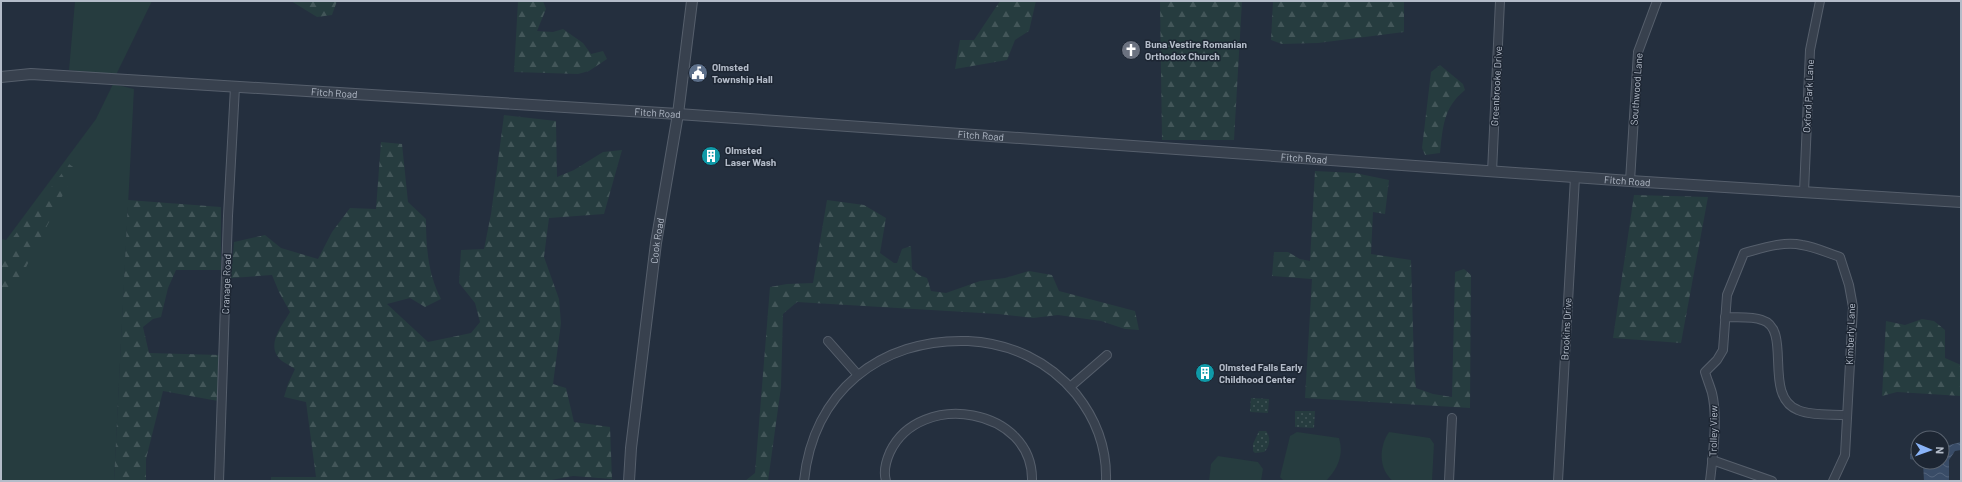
<svg xmlns="http://www.w3.org/2000/svg" width="1962" height="482" font-family="Barlow,sans-serif">
	<style>
		.green { fill: #263c3f }
		.forest { fill: url(#forest-firs) }
		.park { fill: url(#park-dots) }
		.water { fill: url(#water-waves) }
		.lines { fill: none; stroke-linecap: round; stroke-linejoin: round }
		.minor-casing { stroke: #565f6c; stroke-width: 10 }
		.tertiary-casing { stroke: #565f6c; stroke-width: 12 }
		.minor { stroke: #38414e; stroke-width: 8 }
		.tertiary { stroke: #38414e; stroke-width: 10 }
		.labels { text-anchor: middle; dominant-baseline: central; stroke-width: 3; stroke-linejoin: round; paint-order: stroke }
		.poi-label { font-size: 10px; font-weight: bold; fill: #b4bcc9; stroke: #1d2633; text-anchor: start }
		.street-label { font-size: 10px; fill: #b4bcc9; stroke: #1d2633 }
	</style>
	<defs>
		<pattern id="forest-firs" width="22" height="20" patternUnits="userSpaceOnUse"><rect width="22" height="20" fill="#263c3f"/><path d="M5 1l3.5 6h-7zM16 11l3.5 6h-7z" fill="#435659"/></pattern>
		<pattern id="park-dots" width="8" height="8" patternUnits="userSpaceOnUse"><rect width="8" height="8" fill="#263c3f"/><path d="M2 2h.1M6 6h.1" fill="none" stroke="#435659" stroke-width="1.8" stroke-linecap="round"/></pattern>
		<pattern id="water-waves" width="16" height="10" patternUnits="userSpaceOnUse"><rect width="16" height="10" fill="#394c67"/><path d="M0 5q4-4 8 0t8 0" fill="none" stroke="#53647b"/></pattern>
	</defs>
	<rect width="100%" height="100%" fill="#242f3e"/>
	<g class="green">
		<polygon points="75,1 152,1 116,75 69,70"/>
		<polygon points="113,84 134,89 114,481 1,481 1,239 6,240 96,119"/>
		<path d="M 1297,432 L 1339,438 C 1344,455 1338,468 1326,481 L 1284,481 L 1280,477 L 1290,436 Z"/>
		<path d="M 1389,432 L 1430,438 L 1434,444 L 1432,481 L 1393,481 C 1378,469 1379,446 1389,432 Z"/>
		<polygon points="1218,456 1258,462 1263,469 1261,481 1209,481 1211,464"/>
	</g>
	<g class="forest">
		<polygon points="291,1 337,1 332,15 317,17"/>
		<polygon points="518,1 543,1 546,9 537,31 553,32 563,29 583,43 591,54 603,51 607,59 589,71 578,74 514,72"/>
		<polygon points="1000,1 1036,1 1029,31 1015,40 1007,60 955,69 960,40 974,40"/>
		<polygon points="1160,1 1242,1 1234,140 1162,140"/>
		<polygon points="1273,1 1404,1 1404,32 1318,43 1282,44 1271,40"/>
		<path d="M 1440,65 L 1463,84 L 1465,90 C 1443,108 1443,127 1440,153 L 1425,155 L 1422,148 L 1431,72 Z"/>
		<path d="M 504,115 L 556,121 L 557,177 L 574,170 L 603,152 L 622,150 L 604,214 L 549,218 L 544,257 L 559,299 L 561,323 L 553,384 L 566,388 L 574,422 L 610,427 L 612,479 L 573,476 L 546,481 L 271,481 L 271,477 L 316,477 L 306,402 L 284,397 L 288,384 L 295,369 C 291,366 286,364 282,361 C 264,346 282,326 290,312 L 279,292 L 272,275 L 231,278 L 234,242 L 265,235 L 281,248 L 318,259 L 332,232 L 350,208 L 376,209 L 381,142 L 402,144 L 408,202 L 426,219 C 426,247 428,274 441,299 L 425,307 L 410,298 L 387,304 L 428,342 L 471,333 L 480,322 L 475,303 L 459,283 L 461,250 L 484,249 L 491,214 Z"/>
		<polygon points="69,164 76,169 19,281 1,304 1,264 5,259 11,240"/>
		<polygon points="1315,171 1355,173 1389,180 1385,214 1373,212 1371,254 1411,260 1414,364 1416,388 1433,394 1452,397 1455,272 1464,269 1471,275 1470,408 1305,398 1312,279 1272,276 1274,252 1288,252 1300,259 1310,261"/>
		<polygon points="1634,195 1708,197 1681,343 1613,338"/>
		<polygon points="128,200 221,207 221,270 176,270 168,288 161,317 153,319 143,327 149,353 220,355 218,401 163,391 146,459 146,481 114,481"/>
		<polygon points="827,200 864,205 886,218 880,253 894,263 897,263 902,249 911,246 912,269 919,275 927,278 931,291 946,293 980,281 1005,278 1029,271 1052,275 1059,291 1135,311 1139,330 1125,329 1101,321 1058,315 1033,318 998,314 797,302 783,314 781,387 768,481 745,481 755,473 770,287 787,284 813,283"/>
		<polygon points="1922,319 1934,321 1945,330 1945,358 1961,365 1961,396 1897,392 1882,396 1886,321 1905,325"/>
	</g>
	<g class="park">
		<polygon points="1251,398 1269,399 1268,413 1250,412"/>
		<polygon points="1295,411 1315,411 1314,428 1295,427"/>
		<path d="M 1259,431 L 1266,431 C 1271,437 1270,447 1264,452 L 1255,453 L 1253,451 L 1253,444 Z"/>
	</g>
	<g class="water">
		<polygon points="1961,442 1961,450 1955,451 1949,460 1949,481 1924,481 1923,463 1920,462 1942,462 1942,447"/>
		<polygon points="1915,451 1918,451 1918,461 1910,459 1910,454"/>
	</g>
	<g class="lines">
		<defs>
			<g id="minor">
				<polyline points="1492,172 1500,1"/>
				<polyline points="1630,181 1638,52 1657,1"/>
				<polyline points="1804,192 1810,50 1820,1"/>
				<path d="M 1725,317 C 1737,318 1751,316 1762,320 C 1793,329 1762,396 1798,410 C 1812,416 1831,414 1846,415"/>
				<polyline points="828,341 858,375"/>
				<polyline points="1070,387 1107,355"/>
				<polyline points="1712,460 1772,481"/>
				<polyline points="219,481 228,216 235,87"/>
				<path d="M 804,481 C 813,392 880,338 968,341 C 1010,343 1049,361 1076,394 C 1096,419 1107,449 1106,481"/>
				<path d="M 886,481 C 883,471 886,461 890,452 C 920,389 1034,408 1032,481"/>
				<polyline points="1449,481 1452,418"/>
				<polyline points="1558,481 1575,177"/>
				<path d="M 1710,481 C 1713,455 1718,418 1712,393 C 1710,386 1707,379 1705,372 L 1717,360 L 1723,350 L 1727,295 L 1744,253 C 1763,248 1783,241 1802,245 C 1815,247 1828,253 1840,257 L 1849,285 L 1853,307 L 1845,455 L 1833,481"/>
			</g>
			<g id="tertiary">
				<path id="s1" d="M 1,77 L 31,74 L 678,114 L 1630,181 L 1961,202"/>
				<path id="s2" d="M 629,481 L 631,448 L 656,243 L 678,114 L 692,1"/>
			</g>
		</defs>
		<use href="#minor" class="minor-casing"/>
		<use href="#tertiary" class="tertiary-casing"/>
		<use href="#minor" class="minor"/>
		<use href="#tertiary" class="tertiary"/>
	</g>
	<defs>
		<symbol id="church-disc" viewBox="-11 -11 22 22"><circle r="9.5" fill="#6b7280" stroke="#1d2633"/><path d="M-1.2-6h2.4v3.5h3.3v2.4h-3.3V6h-2.4V-.1h-3.3v-2.4h3.3Z" fill="#fff"/></symbol>
		<symbol id="civic-disc" viewBox="-11 -11 22 22"><circle r="9.5" fill="#5c6f8a" stroke="#1d2633"/><path d="M-.6-6.5H3V-4.5H.6V-3L4-1V1h2V6H-6V1h2V-1L-.6-3ZM-1.2 2.5V6h2.4V2.5Z" fill="#fff"/></symbol>
		<symbol id="building-disc" viewBox="-11 -11 22 22"><circle r="9.5" fill="#0f9aa8" stroke="#1d2633"/><path d="M-4-6H4V6H1V3H-1V6H-4ZM-2.5-4.3h1.7v1.8h-1.7ZM.8-4.3h1.7v1.8H.8ZM-2.5-1h1.7V.8h-1.7ZM.8-1h1.7V.8H.8Z" fill="#fff"/></symbol>
	</defs>
	<g fill-rule="evenodd">
		<use href="#church-disc" x="1120" y="39" width="22" height="22"/>
		<use href="#civic-disc" x="687" y="62" width="22" height="22"/>
		<use href="#building-disc" x="700" y="145" width="22" height="22"/>
		<use href="#building-disc" x="1194" y="362" width="22" height="22"/>
	</g>
	<g class="labels">
		<g class="poi-label">
			<text x="1145" y="44">Buna Vestire Romanian<tspan x="1145" dy="12">Orthodox Church</tspan></text>
			<text x="712" y="67">Olmsted<tspan x="712" dy="12">Township Hall</tspan></text>
			<text x="725" y="150">Olmsted<tspan x="725" dy="12">Laser Wash</tspan></text>
			<text x="1219" y="367">Olmsted Falls Early<tspan x="1219" dy="12">Childhood Center</tspan></text>
		</g>
		<g class="street-label">
			<text transform="translate(1496 86) rotate(-87)">Greenbrooke Drive</text>
			<text transform="translate(1636 89) rotate(-86)">Southwood Lane</text>
			<text stroke="none"><textPath href="#s1" startOffset="334">Fitch Road</textPath></text>
			<text transform="translate(1808 96) rotate(-87)">Oxford Park Lane</text>
			<text stroke="none"><textPath href="#s1" startOffset="658">Fitch Road</textPath></text>
			<text stroke="none"><textPath href="#s1" startOffset="982">Fitch Road</textPath></text>
			<text stroke="none"><textPath href="#s1" startOffset="1306">Fitch Road</textPath></text>
			<text stroke="none"><textPath href="#s1" startOffset="1630">Fitch Road</textPath></text>
			<text stroke="none"><textPath href="#s2" startOffset="242">Cook Road</textPath></text>
			<text transform="translate(226 284) rotate(-88)">Cranage Road</text>
			<text transform="translate(1566 329) rotate(-87)">Brookins Drive</text>
			<text transform="translate(1850 334) rotate(-88)">Kimberly Lane</text>
			<text transform="translate(1713 431) rotate(-89)">Trolley View</text>
		</g>
	</g>
	<rect width="1962" height="482" fill="none" stroke="#b4bcc9" stroke-width="4"/>
	<g transform="translate(1930 450) rotate(92)"><circle r="19" fill="#1d2633" stroke="#59626f"/>
	<path d="M0-3L7 15L0 10L-7 15Z" fill="#8ab4f8"/>
	<text y="-6" font-size="11" font-weight="bold" text-anchor="middle" fill="#b4bcc9">N</text>
	</g>
</svg>
